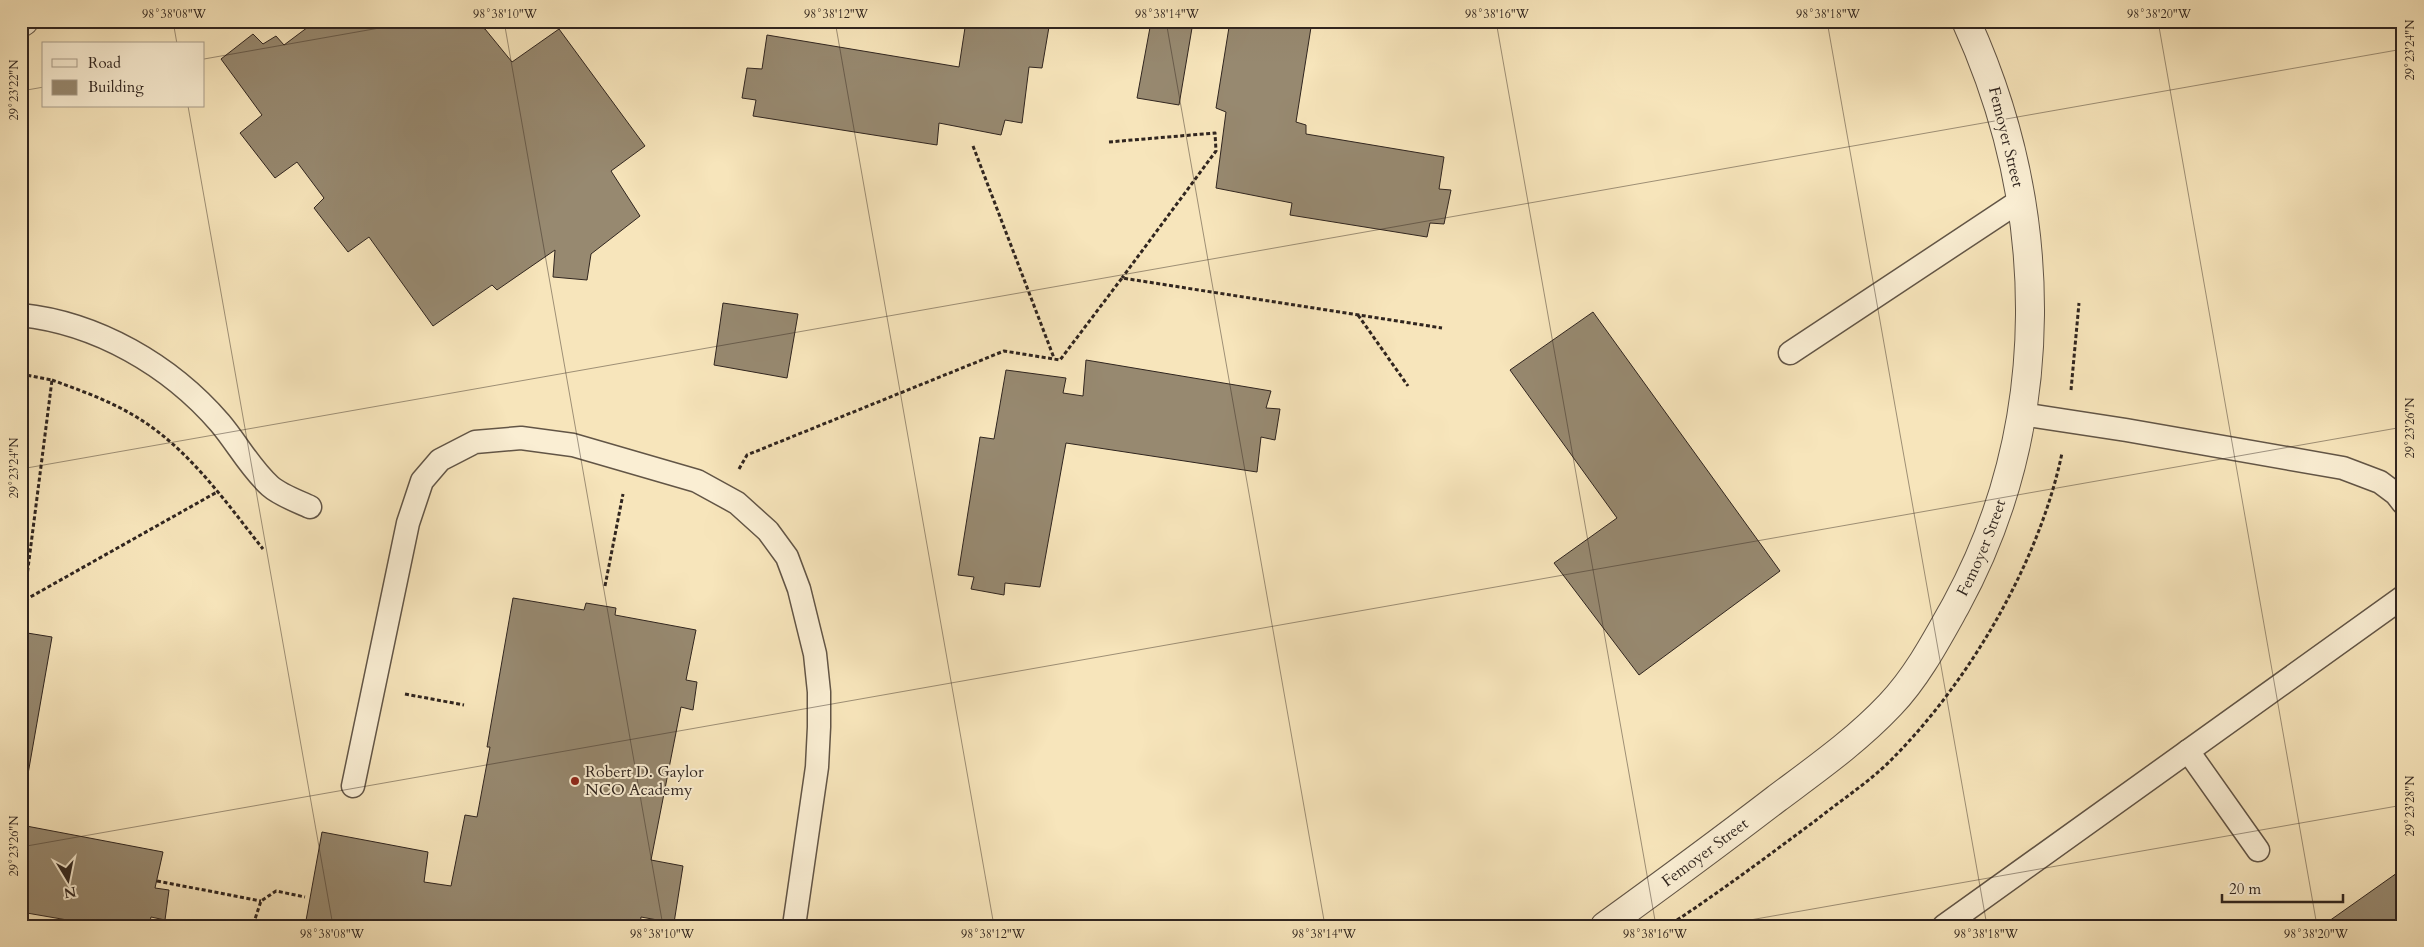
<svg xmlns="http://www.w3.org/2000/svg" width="2424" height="947" font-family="Cardo,serif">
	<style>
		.building { fill: #978970; stroke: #30251f }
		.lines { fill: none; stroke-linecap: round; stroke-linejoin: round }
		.lane-casing { stroke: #625546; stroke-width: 25 }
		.street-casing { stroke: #625546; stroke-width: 30 }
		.path { stroke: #30251f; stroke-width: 3; stroke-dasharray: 4 2.5; stroke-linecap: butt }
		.lane { stroke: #faeed3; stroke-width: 22 }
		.street { stroke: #faeed3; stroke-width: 28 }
		.ticks { fill: none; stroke: #30251f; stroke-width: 1; stroke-opacity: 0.45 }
		.poi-dot { fill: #8f2418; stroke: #faeed3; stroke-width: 2 }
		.labels { text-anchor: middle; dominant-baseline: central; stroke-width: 4; stroke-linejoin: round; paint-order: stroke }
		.street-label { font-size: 16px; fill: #30251f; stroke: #faeed3 }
		.poi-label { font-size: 16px; fill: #30251f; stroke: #faeed3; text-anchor: start }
		.neatline { fill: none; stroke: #30251f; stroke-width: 2 }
		.ticks-label { font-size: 12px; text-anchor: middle; fill: #30251f }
	</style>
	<rect width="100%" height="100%" fill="#f7e5bb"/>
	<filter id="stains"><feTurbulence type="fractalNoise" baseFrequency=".004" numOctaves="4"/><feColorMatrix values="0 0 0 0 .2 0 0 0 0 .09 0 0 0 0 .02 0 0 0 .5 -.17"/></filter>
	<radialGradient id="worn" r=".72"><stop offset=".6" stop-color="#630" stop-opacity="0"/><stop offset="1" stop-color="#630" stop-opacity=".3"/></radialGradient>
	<g class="building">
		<polygon points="316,21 470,21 468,23 485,29 512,62 559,29 645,146 611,171 640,216 591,254 587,280 553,277 555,250 497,290 492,285 433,326 369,237 348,252 314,208 324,198 297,162 275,178 240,133 262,115 221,59 253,34 263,44 276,36 284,45"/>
		<polygon points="966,21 1050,21 1042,68 1029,67 1022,123 1005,120 1001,135 939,123 937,145 753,116 756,100 742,98 747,68 762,69 767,35 959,67"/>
		<polygon points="1230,21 1312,21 1296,122 1306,125 1306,134 1444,157 1439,189 1451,190 1444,224 1430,223 1427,237 1290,215 1292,203 1216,188 1226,112 1216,108"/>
		<polygon points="1151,22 1192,28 1179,105 1137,98"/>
		<polygon points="723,303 798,314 787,378 714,365"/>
		<polygon points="1593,312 1780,571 1639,675 1554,563 1617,518 1510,370"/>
		<polygon points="1086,360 1271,391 1266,408 1280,409 1275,440 1261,437 1257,472 1066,443 1040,587 1005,583 1004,595 971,589 974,577 958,575 980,437 994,439 1006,370 1066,378 1063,393 1083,396"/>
		<polygon points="513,598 584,610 586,603 616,608 615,615 696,630 686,680 697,682 693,710 681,707 651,860 683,866 674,923 641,917 640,926 305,926 322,832 428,852 424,882 451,886 465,815 477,817 490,747 487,747"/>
		<polygon points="21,632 52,637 21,814"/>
		<polygon points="21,825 163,852 155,888 169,890 165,920 151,917 149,926 102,926 21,912"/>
		<polygon points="2397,873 2403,881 2403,926 2322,926"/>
	</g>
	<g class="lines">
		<defs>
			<g id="lane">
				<path d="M 21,315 C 97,323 170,365 220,423 C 237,443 250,468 270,486 C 280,495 297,501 310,507"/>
				<polyline points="1790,353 2021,200"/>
				<polyline points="2022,414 2126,430 2343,468 2380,482 2396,494 2403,503"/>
				<polyline points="2188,751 2258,850"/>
				<polyline points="353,786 408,523 422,481 440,460 475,442 521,438 573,445 697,481 737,503 768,531 787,557 799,589 815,654 819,692 819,727 817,767 794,926"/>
				<polyline points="1944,926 2403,597"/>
			</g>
			<g id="street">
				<polyline points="21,23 24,21"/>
				<path id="s1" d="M 1605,926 C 1663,884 1720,842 1776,799 C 1816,769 1856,741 1890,705 C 1917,677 1937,639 1956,605 C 2055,423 2051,208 1966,21"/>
			</g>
		</defs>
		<use href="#lane" class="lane-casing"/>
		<use href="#street" class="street-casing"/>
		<g class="path">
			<polyline points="1109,142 1215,133 1216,151 1122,278"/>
			<polyline points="973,146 1054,358"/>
			<polyline points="1358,315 1408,386"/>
			<polyline points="21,374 52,380 27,576"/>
			<path d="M 52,380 C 79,390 108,400 133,415 C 187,446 225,501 263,549"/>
			<polyline points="2071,390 2079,303"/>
			<polyline points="739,469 747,455 1004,351 1060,360 1122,278 1442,328"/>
			<polyline points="21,569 27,576 23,624"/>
			<polyline points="605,586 623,494"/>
			<polyline points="25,600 217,492"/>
			<polyline points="405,694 464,705"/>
			<polyline points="157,881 261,901"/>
			<path d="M 1677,920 C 1724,889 1769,855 1815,821 C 1841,800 1871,781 1894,757 C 1971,679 2040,560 2062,453"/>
			<polyline points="246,926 254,922 261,901 276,891 305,897"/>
		</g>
		<use href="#lane" class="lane"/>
		<use href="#street" class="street"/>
	</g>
	<path class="ticks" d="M 173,21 L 177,44M 504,21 L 663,926M 835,21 L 994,926M 1166,21 L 1325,926M 1496,21 L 1656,926M 1827,21 L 1987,926M 2158,21 L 2317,926M 204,59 L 419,21M 21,91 L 44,87M 188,106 L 333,926M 21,469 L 2403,49M 21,847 L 2403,427M 1716,926 L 2403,805"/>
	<circle class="poi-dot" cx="575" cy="781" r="5"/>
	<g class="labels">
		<g class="street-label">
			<text transform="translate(2006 137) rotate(76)">Femoyer Street</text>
			<text stroke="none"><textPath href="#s1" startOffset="544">Femoyer Street</textPath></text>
			<text stroke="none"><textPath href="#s1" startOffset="124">Femoyer Street</textPath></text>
		</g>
		<g class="poi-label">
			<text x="585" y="772">Robert D. Gaylor<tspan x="585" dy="18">NCO Academy</tspan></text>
		</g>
	</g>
	<rect width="2424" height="947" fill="none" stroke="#f7e5bb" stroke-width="55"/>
	<rect x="42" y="42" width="162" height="65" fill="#faeed3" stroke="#a99e8b"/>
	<rect x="52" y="59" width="25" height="8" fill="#faeed3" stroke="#a99e8b"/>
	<text x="88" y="68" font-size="15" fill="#30251f">Road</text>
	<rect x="52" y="80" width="25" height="15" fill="#978970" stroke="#a99e8b"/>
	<text x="88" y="92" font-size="15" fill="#30251f">Building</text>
	<g transform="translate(68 880) rotate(170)" stroke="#faeed3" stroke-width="4" paint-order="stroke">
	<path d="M0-4L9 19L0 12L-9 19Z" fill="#30251f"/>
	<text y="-8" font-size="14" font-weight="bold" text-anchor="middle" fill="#30251f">N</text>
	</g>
	<path d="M2222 894v8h121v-8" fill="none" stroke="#30251f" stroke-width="2.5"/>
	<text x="2229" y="894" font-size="15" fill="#30251f" stroke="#faeed3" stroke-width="4" paint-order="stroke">20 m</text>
	<rect x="28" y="28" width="2368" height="892" class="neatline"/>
	<g class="ticks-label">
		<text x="174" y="18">98°38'08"W</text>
		<text x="505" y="18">98°38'10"W</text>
		<text x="836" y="18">98°38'12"W</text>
		<text x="1167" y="18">98°38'14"W</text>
		<text x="1497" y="18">98°38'16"W</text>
		<text x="1828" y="18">98°38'18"W</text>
		<text x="2159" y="18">98°38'20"W</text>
		<text transform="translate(2410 50) rotate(-90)" y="4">29°23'24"N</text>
		<text transform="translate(14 90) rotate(-90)" y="4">29°23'22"N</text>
		<text transform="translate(2410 428) rotate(-90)" y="4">29°23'26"N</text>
		<text transform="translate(14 468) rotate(-90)" y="4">29°23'24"N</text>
		<text transform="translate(2410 806) rotate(-90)" y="4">29°23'28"N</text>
		<text transform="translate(14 846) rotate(-90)" y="4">29°23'26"N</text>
		<text x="332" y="938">98°38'08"W</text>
		<text x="662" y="938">98°38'10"W</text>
		<text x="993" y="938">98°38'12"W</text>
		<text x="1324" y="938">98°38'14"W</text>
		<text x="1655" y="938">98°38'16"W</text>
		<text x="1986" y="938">98°38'18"W</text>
		<text x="2316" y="938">98°38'20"W</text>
	</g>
	<rect width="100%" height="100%" filter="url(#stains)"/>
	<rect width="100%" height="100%" fill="url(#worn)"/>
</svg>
